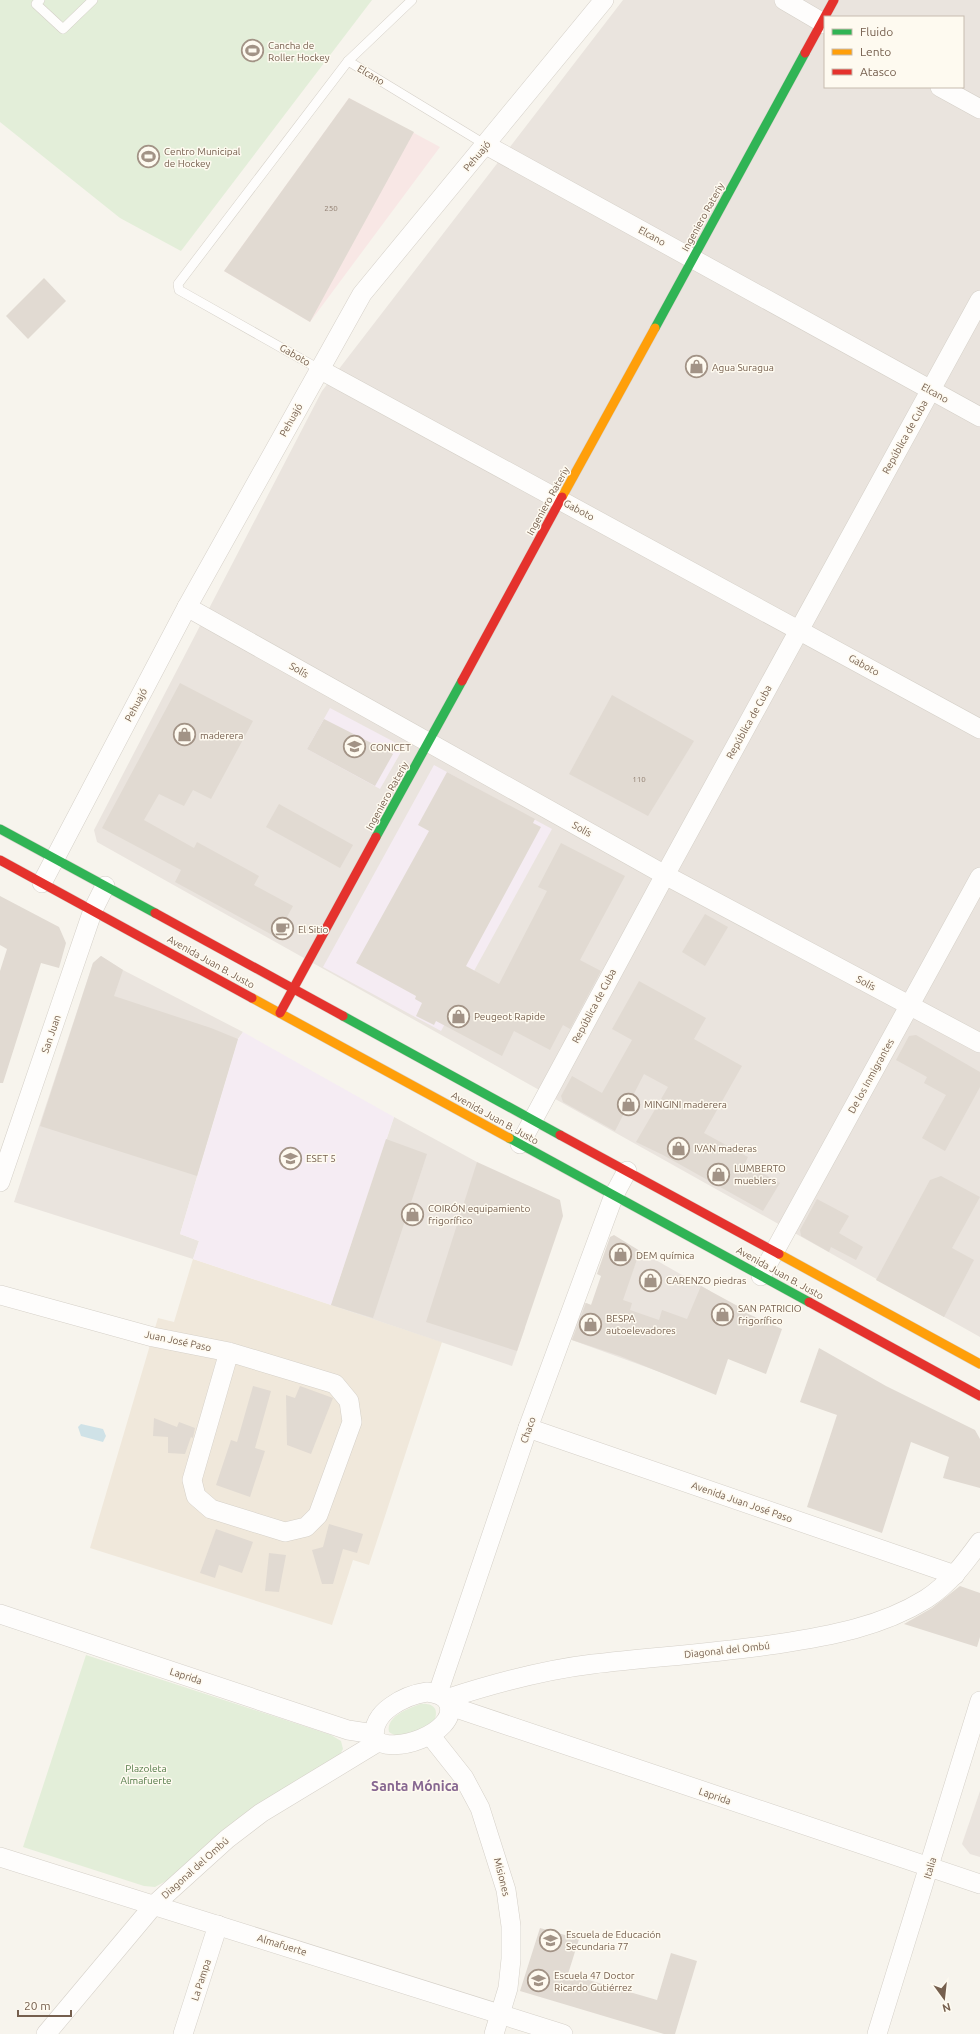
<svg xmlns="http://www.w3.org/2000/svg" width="980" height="2034" font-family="Ubuntu,sans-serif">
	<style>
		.residential { fill: #f0e8db }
		.industrial { fill: #eae4de; fill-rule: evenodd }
		.education { fill: #f5ecf3 }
		.medical { fill: #f8e7e5 }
		.green { fill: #e3eed9 }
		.water { fill: #cfe2e7 }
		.building { fill: #e1dad2 }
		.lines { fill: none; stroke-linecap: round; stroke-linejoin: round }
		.lane-casing { stroke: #d5d0c8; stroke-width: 10 }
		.street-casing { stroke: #d5d0c8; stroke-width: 20 }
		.fast-casing { stroke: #d6d0c8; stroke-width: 10 }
		.slow-casing { stroke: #d6d0c8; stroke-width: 10 }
		.jam-casing { stroke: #d6d0c8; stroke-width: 10 }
		.lane { stroke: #fefdfc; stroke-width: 9 }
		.street { stroke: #fefdfc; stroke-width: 19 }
		.fast { stroke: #30b455; stroke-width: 9 }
		.slow { stroke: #ff9f0a; stroke-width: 9 }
		.jam { stroke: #e5322d; stroke-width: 9 }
		.labels { text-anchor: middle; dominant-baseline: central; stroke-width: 3; stroke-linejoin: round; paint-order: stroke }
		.number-label { font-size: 8px; fill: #928072 }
		.poi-label { font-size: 10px; fill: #755f4e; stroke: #fefaf0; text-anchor: start }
		.street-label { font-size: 10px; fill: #755f4e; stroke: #fefaf0 }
		.park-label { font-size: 10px; fill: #517946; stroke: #fefaf0 }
		.district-label { font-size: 14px; font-weight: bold; fill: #866690; stroke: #fefaf0 }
	</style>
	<rect width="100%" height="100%" fill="#f7f4ed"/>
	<polygon class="residential" points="193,1259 442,1342 369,1565 353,1560 332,1625 90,1548 158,1318 174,1322"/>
	<g class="industrial">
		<path d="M 623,0 L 980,0 L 980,1337 L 97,842 L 94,830 L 322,391 ZM 825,17 L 963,17 L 963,87 L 825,87 Z"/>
		<polygon points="101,956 123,970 243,1032 238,1039 180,1234 199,1241 193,1259 14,1202 93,963"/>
		<polygon points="394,1117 477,1162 525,1328 512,1366 331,1305"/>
		<polygon points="640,1251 710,1291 679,1379 569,1339 583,1302 617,1314"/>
		<polygon points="980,1791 980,1857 970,1854 962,1844"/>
	</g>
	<g class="education">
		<polygon points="330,708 398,744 401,752 380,789 307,749"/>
		<polygon points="434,765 552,829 441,1031 323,967"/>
		<polygon points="243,1032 394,1117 331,1305 193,1259 199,1241 180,1234 238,1039"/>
	</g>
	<polygon class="medical" points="349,98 440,147 310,322 224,271"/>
	<g class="green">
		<polygon points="0,0 372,0 181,251 120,218 0,122"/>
		<polygon points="86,1655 331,1735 341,1741 343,1749 339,1756 228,1828 166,1881 155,1887 144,1886 23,1847"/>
		<path d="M 420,1704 C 431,1703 439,1707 435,1719 C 425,1728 402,1742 389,1732 C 386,1716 408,1709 420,1704 Z"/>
	</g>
	<polygon class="water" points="81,1424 103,1429 106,1436 103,1442 81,1436 78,1427"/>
	<g class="building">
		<polygon points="349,98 414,132 310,322 224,271"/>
		<polygon points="44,278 66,301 28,339 6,316"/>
		<polygon points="180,683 253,721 211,799 193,790 184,806 159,794 144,820 194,848 197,842 259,876 254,885 293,906 276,937 175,882 181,870 102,828"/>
		<polygon points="612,695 694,741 648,816 569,774"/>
		<polygon points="324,719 393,754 375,786 307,749"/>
		<polygon points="447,772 535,819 533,823 541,827 466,966 499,984 547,891 538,887 561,843 625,876 580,960 601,971 570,1029 563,1025 550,1050 514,1031 502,1056 436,1021 434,1025 416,1016 422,1003 415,999 416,996 356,963 429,831 418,825"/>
		<polygon points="279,804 353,845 340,868 266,827"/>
		<polygon points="0,896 59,927 66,943 59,968 41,963 3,1083 0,1083 0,971 7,949 0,945"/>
		<polygon points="705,914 728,927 705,966 682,952"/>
		<polygon points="101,956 123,970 114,996 211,1028 238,1039 197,1176 40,1126 93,963"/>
		<polygon points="639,981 706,1018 694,1039 742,1066 704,1133 748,1157 745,1163 780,1183 763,1211 663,1155 636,1142 668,1087 644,1074 615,1131 563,1102 561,1096 572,1076 602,1093 632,1040 612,1029"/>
		<polygon points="916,1035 980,1072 980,1087 945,1151 922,1138 946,1095 924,1083 927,1077 896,1060 909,1036"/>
		<polygon points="386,1139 427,1154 373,1318 331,1305"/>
		<polygon points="477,1162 560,1200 563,1216 517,1351 426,1322"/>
		<polygon points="941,1176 980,1197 952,1248 974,1260 944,1317 876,1280 930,1180"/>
		<polygon points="817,1199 849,1216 839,1233 863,1247 856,1260 831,1247 829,1252 801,1236 800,1230"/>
		<polygon points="614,1235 640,1251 623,1300 632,1303 630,1310 659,1320 662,1310 687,1319 701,1286 745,1310 744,1312 782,1329 766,1374 728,1359 716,1395 620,1356 572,1340 586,1303 591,1305 601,1276 597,1274 610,1237"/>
		<polygon points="819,1348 886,1386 975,1430 980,1439 980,1488 943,1478 949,1457 911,1442 882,1533 807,1507 837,1415 800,1402"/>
		<polygon points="253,1386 271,1391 255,1448 265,1451 250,1497 216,1485 231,1440 237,1442"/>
		<polygon points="300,1386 333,1398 311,1454 287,1445 286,1395 295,1398"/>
		<polygon points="154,1418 177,1427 179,1422 195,1428 193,1438 191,1437 185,1454 168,1453 168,1437 153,1436"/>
		<polygon points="329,1524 363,1534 357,1553 343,1549 333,1584 322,1584 312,1550 323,1547"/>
		<polygon points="216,1529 253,1542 242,1573 219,1565 215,1578 200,1573"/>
		<polygon points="269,1553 286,1555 279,1592 265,1591"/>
		<polygon points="960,1586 980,1593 980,1637 977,1647 904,1624 932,1608"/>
		<polygon points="540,1928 579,1939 568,1974 657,2000 671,1953 697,1961 675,2034 664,2034 520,1991"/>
	</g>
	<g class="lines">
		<defs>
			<g id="lane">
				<polyline points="40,0 36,4 63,29 93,0"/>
				<polyline points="348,61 486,145"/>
				<polyline points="319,369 179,290 178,284 348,61 412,0"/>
			</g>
			<g id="street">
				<polyline points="784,0 825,24"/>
				<polyline points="940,87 980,109"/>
				<polyline points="486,145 980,417"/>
				<polyline points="319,369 980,729"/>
				<polyline points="187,607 665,875 980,1043"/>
				<polyline points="42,883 187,607 362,294 604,0"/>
				<polyline points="520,1144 665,875 980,300"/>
				<polyline points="0,1182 93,910 105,886"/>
				<polyline points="761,1276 980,877"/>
				<polyline points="0,1295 153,1337 229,1352 335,1384 349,1401 352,1422 318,1515 306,1527 285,1532 211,1509 196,1496 192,1480 229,1352"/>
				<polyline points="528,1428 955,1575"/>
				<polyline points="0,1614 348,1730 374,1734"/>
				<path d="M 427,1692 C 436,1693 446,1695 449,1705 C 457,1733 391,1756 375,1739 C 369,1712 406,1695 427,1692 Z"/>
				<polyline points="438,1693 528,1428 614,1195 627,1171"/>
				<path d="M 446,1699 C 495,1683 542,1670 593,1664 C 654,1657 716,1653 777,1644 C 829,1636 881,1627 926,1599 C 949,1584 964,1564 980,1542"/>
				<polyline points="450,1706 980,1884"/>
				<polyline points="430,1735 464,1778 480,1808 506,1890 511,1926 511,1959 508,1988 494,2034"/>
				<polyline points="0,1857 563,2034"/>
				<polyline points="46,2034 154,1905 227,1839 261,1813 378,1742"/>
				<polyline points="183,2034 218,1925"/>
				<polyline points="877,2034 980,1701"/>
			</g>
			<g id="fast">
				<polyline points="655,328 805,53"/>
				<polyline points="0,829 155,913"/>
				<polyline points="376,837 462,681"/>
				<polyline points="343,1016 560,1135"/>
				<polyline points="509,1138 809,1302"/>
			</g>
			<g id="slow">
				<polyline points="562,497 655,328"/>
				<polyline points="252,998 509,1138"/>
				<polyline points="779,1254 980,1364"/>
			</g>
			<g id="jam">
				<polyline points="805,53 834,0"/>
				<polyline points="462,681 562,497"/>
				<polyline points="0,860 252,998"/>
				<polyline points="155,913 343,1016"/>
				<polyline points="280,1013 376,837"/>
				<polyline points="560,1135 779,1254"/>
				<polyline points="809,1302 980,1396"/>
			</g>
		</defs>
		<use href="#lane" class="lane-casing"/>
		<use href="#street" class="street-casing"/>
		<use href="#fast" class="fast-casing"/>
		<use href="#slow" class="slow-casing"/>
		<use href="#jam" class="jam-casing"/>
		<use href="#lane" class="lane"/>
		<use href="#street" class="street"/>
		<use href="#fast" class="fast"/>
		<use href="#slow" class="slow"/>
		<use href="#jam" class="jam"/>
	</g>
	<defs>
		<symbol id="stadium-ring" viewBox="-11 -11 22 22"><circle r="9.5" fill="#fefaf0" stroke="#a29386" stroke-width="1.5"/><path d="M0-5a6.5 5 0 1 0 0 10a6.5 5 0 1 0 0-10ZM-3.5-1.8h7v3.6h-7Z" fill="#a29386"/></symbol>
		<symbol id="shop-ring" viewBox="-11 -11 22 22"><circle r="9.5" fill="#fefaf0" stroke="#a29386" stroke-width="1.5"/><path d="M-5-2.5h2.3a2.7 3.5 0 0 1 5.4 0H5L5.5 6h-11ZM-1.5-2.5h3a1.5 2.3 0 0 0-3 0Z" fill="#a29386"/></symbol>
		<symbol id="university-ring" viewBox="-11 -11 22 22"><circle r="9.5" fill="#fefaf0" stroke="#a29386" stroke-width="1.5"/><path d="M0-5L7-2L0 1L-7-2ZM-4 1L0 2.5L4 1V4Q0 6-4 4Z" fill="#a29386"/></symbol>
		<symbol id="cafe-ring" viewBox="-11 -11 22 22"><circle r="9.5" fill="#fefaf0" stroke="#a29386" stroke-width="1.5"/><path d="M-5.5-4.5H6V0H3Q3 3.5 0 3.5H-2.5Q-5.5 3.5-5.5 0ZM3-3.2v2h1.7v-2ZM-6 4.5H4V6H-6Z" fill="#a29386"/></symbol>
		<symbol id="school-ring" viewBox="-11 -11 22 22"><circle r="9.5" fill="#fefaf0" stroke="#a29386" stroke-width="1.5"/><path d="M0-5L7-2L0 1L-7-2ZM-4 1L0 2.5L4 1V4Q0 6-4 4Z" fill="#a29386"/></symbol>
	</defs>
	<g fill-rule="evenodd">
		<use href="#stadium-ring" x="240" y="38" width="25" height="25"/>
		<use href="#stadium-ring" x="136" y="144" width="25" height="25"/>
		<use href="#shop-ring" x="684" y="354" width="25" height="25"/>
		<use href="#shop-ring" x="172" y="722" width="25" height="25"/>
		<use href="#university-ring" x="342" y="734" width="25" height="25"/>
		<use href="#cafe-ring" x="270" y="916" width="25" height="25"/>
		<use href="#shop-ring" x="446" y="1004" width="25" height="25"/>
		<use href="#shop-ring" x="616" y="1092" width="25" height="25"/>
		<use href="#shop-ring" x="666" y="1136" width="25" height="25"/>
		<use href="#school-ring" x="278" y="1146" width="25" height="25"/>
		<use href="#shop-ring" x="706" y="1162" width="25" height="25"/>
		<use href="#shop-ring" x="400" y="1202" width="25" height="25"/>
		<use href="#shop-ring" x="608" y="1242" width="25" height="25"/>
		<use href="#shop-ring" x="638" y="1268" width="25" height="25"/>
		<use href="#shop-ring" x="710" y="1302" width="25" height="25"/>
		<use href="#shop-ring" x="578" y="1312" width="25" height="25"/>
		<use href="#school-ring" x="538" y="1928" width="25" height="25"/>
		<use href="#school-ring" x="526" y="1968" width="25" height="25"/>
	</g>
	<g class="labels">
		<g class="number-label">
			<text x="331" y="208">250</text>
			<text x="639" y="779">110</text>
		</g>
		<g class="poi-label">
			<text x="268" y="45">Cancha de<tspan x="268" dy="12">Roller Hockey</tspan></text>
			<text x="164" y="151">Centro Municipal<tspan x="164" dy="12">de Hockey</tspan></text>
			<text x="712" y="367">Agua Suragua</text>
			<text x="200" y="735">maderera</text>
			<text x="370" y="747">CONICET</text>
			<text x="298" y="929">El Sitio</text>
			<text x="474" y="1016">Peugeot Rapide</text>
			<text x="644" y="1104">MINGINI maderera</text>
			<text x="694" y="1148">IVAN maderas</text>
			<text x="306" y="1158">ESET 5</text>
			<text x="734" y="1168">LUMBERTO<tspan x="734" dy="12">mueblers</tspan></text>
			<text x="428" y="1208">COIRÓN equipamiento<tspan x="428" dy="12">frigorífico</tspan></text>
			<text x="636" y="1255">DEM química</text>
			<text x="666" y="1280">CARENZO piedras</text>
			<text x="738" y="1308">SAN PATRICIO<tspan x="738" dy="12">frigorífico</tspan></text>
			<text x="606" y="1318">BESPA<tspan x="606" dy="12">autoelevadores</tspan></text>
			<text x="566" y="1934">Escuela de Educación<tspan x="566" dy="12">Secundaria 77</tspan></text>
			<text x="554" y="1975">Escuela 47 Doctor<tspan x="554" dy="12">Ricardo Gutiérrez</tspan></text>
		</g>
		<g class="street-label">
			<text transform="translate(371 75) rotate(31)">Elcano</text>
			<text transform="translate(477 156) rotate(-50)">Pehuajó</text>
			<text transform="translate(703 217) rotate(-61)">Ingeniero Rateriy</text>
			<text transform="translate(652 236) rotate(29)">Elcano</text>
			<text transform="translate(295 355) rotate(30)">Gaboto</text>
			<text transform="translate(935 393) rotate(29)">Elcano</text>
			<text transform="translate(291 420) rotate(-61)">Pehuajó</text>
			<text transform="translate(905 437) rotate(-61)">República de Cuba</text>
			<text transform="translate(548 501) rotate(-61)">Ingeniero Rateriy</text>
			<text transform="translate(579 510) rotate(28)">Gaboto</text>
			<text transform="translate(864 665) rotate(29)">Gaboto</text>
			<text transform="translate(299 670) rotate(30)">Solís</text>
			<text transform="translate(136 705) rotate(-62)">Pehuajó</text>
			<text transform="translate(749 722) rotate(-61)">República de Cuba</text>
			<text transform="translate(387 796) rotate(-61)">Ingeniero Rateriy</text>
			<text transform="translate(582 829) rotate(29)">Solís</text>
			<text transform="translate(211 962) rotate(29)">Avenida Juan B. Justo</text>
			<text transform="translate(866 983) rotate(28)">Solís</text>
			<text transform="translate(594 1006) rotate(-62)">República de Cuba</text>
			<text transform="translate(51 1034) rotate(-71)">San Juan</text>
			<text transform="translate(871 1076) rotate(-61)">De los Inmigrantes</text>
			<text transform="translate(495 1118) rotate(29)">Avenida Juan B. Justo</text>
			<text transform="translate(780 1273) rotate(29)">Avenida Juan B. Justo</text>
			<text transform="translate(178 1341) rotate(12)">Juan José Paso</text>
			<text transform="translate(528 1430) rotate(-71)">Chaco</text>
			<text transform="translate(742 1502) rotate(19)">Avenida Juan José Paso</text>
			<text transform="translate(727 1650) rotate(-6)">Diagonal del Ombú</text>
			<text transform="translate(186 1676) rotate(18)">Laprida</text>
			<text transform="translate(715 1796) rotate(19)">Laprida</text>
			<text transform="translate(195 1868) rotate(-42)">Diagonal del Ombú</text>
			<text transform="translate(930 1868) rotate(-73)">Italia</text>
			<text transform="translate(502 1877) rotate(76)">Misiones</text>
			<text transform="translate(282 1945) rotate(17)">Almafuerte</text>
			<text transform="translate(201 1980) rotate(-72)">La Pampa</text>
		</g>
		<g class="park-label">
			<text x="146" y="1768">Plazoleta<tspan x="146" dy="12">Almafuerte</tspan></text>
		</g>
		<g class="district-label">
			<text x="415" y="1786">Santa Mónica</text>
		</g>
	</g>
	<rect x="824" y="16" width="140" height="72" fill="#fefaf0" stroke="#c7bcaf"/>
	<rect x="832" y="29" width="20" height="6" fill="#30b455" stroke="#c7bcaf"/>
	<text x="860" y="36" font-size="12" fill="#755f4e">Fluido</text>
	<rect x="832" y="49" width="20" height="6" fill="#ff9f0a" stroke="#c7bcaf"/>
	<text x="860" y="56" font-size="12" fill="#755f4e">Lento</text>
	<rect x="832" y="69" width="20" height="6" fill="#e5322d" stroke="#c7bcaf"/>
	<text x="860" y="76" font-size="12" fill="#755f4e">Atasco</text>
	<g transform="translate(944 1998) rotate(165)" stroke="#fefaf0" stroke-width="3" paint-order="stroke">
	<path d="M0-3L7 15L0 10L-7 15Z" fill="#755f4e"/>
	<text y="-6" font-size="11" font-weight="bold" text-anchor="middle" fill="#755f4e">N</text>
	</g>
	<path d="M18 2010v6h53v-6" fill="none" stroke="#755f4e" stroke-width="2"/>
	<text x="24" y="2010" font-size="12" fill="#755f4e" stroke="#fefaf0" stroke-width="3" paint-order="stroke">20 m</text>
</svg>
